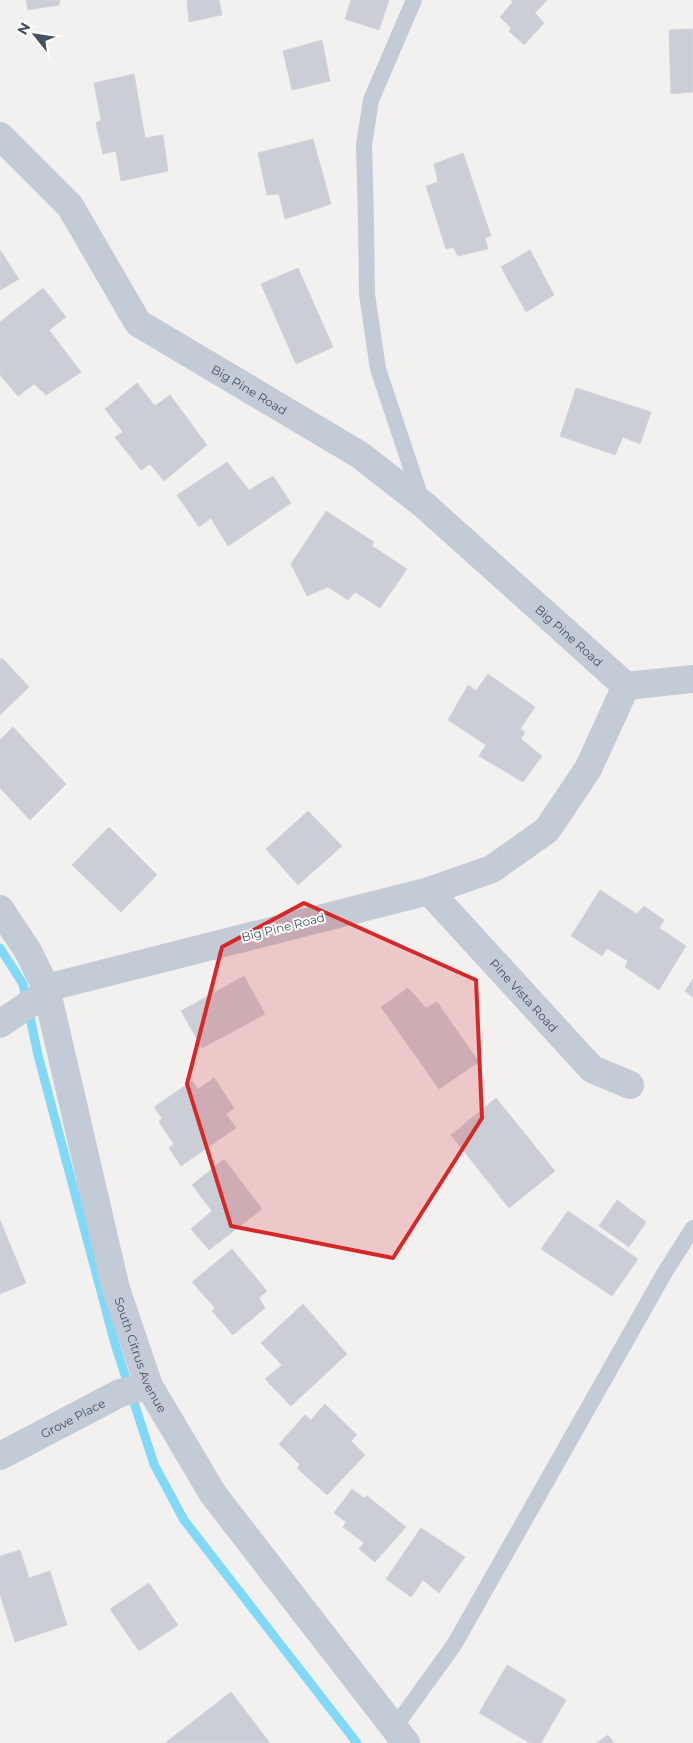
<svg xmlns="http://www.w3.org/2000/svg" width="693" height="1743" font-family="Montserrat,sans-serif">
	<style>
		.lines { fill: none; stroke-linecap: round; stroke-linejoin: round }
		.stream { stroke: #82d9f7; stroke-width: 9 }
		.building { fill: #cbced6; stroke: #d3d5dc }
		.service { stroke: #c2cbd6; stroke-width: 16 }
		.minor { stroke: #c2cbd6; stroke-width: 28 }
		.tertiary { stroke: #c2cbd6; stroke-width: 28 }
		.marked { fill: #d62828; fill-opacity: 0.2; stroke: #d62828; stroke-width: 4; stroke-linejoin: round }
		.labels { text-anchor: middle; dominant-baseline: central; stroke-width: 4; stroke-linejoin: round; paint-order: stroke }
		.street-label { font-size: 12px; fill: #455260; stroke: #fff }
	</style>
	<rect width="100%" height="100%" fill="#f3f0f0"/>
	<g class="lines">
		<polyline class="stream" points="0,948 23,984 38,1055 115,1344 154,1464 184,1520 357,1743"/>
	</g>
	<g class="building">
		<polygon points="26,0 60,0 59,5 28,10"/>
		<polygon points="187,0 219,0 222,15 189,22"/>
		<polygon points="351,0 389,0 379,30 345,19"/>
		<polygon points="511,0 547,0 535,13 544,23 524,45 509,31 511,28 500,17 513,2"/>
		<polygon points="693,29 693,92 671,94 669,30"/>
		<polygon points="322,40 330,81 292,90 283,51"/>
		<polygon points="134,74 145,138 163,135 168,171 121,181 116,151 103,154 96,123 101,120 94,83"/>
		<polygon points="313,139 331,204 285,219 279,194 267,195 258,153"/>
		<polygon points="463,153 491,236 485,238 488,249 458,256 453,247 446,249 426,186 438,182 434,164"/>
		<polygon points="0,250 19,279 0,290"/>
		<polygon points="530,250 554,295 526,312 501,267"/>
		<polygon points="298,268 333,347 296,364 261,284"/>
		<polygon points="43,288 66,317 49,330 81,372 46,395 34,384 18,396 0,375 0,322"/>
		<polygon points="137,383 155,406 170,395 207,445 164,481 150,464 141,470 115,437 123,432 105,409"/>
		<polygon points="576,388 651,412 640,444 623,437 615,455 560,436"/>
		<polygon points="227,462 249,490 273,476 291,503 228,546 211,518 199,527 177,495"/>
		<polygon points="326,511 374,542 372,546 407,569 380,608 355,592 348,600 328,587 307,596 291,564"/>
		<polygon points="2,658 29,687 0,715 0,660"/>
		<polygon points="488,674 535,707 520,729 525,732 521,739 542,756 523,782 479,756 486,745 448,720 468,685 476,691"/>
		<polygon points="13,727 66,784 30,820 0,788 0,740"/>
		<polygon points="308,811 342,846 298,885 266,849"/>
		<polygon points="109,827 157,875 121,912 72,865"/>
		<polygon points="600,890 637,914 644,906 664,920 659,928 686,946 659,990 625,967 628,961 607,948 602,956 571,936"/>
		<polygon points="244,976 265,1014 202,1048 181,1011"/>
		<polygon points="693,979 693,997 685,991"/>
		<polygon points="408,988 426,1008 437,1002 479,1062 439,1089 381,1007"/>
		<polygon points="214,1078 234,1108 226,1114 236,1128 181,1166 169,1148 174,1144 159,1122 162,1118 154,1107 192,1081 198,1089"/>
		<polygon points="496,1098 555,1171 509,1208 451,1135"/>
		<polygon points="224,1159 262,1209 209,1250 191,1229 212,1211 192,1185"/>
		<polygon points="617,1200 646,1222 629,1247 599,1226"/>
		<polygon points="568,1211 638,1259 612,1296 541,1249"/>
		<polygon points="0,1220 26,1283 0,1294"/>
		<polygon points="232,1249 267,1291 259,1298 265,1308 233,1335 212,1311 215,1308 192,1282"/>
		<polygon points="303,1304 347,1354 291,1406 265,1379 282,1365 261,1343"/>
		<polygon points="325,1404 357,1435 351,1441 365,1455 327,1495 297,1468 300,1465 279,1444 305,1415 311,1420"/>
		<polygon points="352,1489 364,1498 367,1496 406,1527 375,1562 359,1549 364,1543 343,1527 346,1522 334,1513"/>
		<polygon points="421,1528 465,1557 439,1593 423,1580 411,1597 386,1579"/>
		<polygon points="20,1550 29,1578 50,1571 67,1625 15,1642 0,1594 0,1556"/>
		<polygon points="149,1583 178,1625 139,1651 110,1609"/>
		<polygon points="507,1665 566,1700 541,1743 530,1743 479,1713"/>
		<polygon points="231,1692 270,1743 165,1743"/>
		<polygon points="608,1735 614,1743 596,1743"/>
	</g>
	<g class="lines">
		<g class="service">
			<polyline points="414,0 371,100 364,145 366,221 367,294 378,369 422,501"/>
			<polyline points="394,1728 454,1645 665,1272 693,1228"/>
		</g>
		<g class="minor">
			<path id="s1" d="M 0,136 L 70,206 L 138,323 L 360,455 L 424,505 L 626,686 L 588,769 L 547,830 L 492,869 L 429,891 L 46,988"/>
			<polyline points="626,686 693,679"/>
			<path id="s2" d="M 429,891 L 592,1069 L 630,1085"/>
			<polyline points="0,1024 47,992"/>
			<path id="s3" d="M 0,1456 L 120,1393 L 149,1386"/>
		</g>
		<path class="tertiary" id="s4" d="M 0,909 L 28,951 L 46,988 L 116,1289 L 149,1386 L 213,1494 L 406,1743"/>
	</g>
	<path class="marked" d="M 304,903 L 476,980 L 482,1118 L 393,1258 L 231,1226 L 187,1084 L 222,947 Z"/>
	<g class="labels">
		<g class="street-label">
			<text stroke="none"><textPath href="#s1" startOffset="364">Big Pine Road</textPath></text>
			<text stroke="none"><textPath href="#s1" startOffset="769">Big Pine Road</textPath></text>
			<text transform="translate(283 927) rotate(-14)">Big Pine Road</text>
			<text stroke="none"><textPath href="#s2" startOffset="141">Pine Vista Road</textPath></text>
			<text stroke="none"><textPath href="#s4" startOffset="471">South Citrus Avenue</textPath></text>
			<text stroke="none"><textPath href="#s3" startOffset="82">Grove Place</textPath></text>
		</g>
	</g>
	<g transform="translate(35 35) rotate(300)" stroke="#ffffff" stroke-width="4" paint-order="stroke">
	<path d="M0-4L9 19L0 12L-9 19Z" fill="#455260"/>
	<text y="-8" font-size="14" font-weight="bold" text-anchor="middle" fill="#455260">N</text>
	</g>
</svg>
